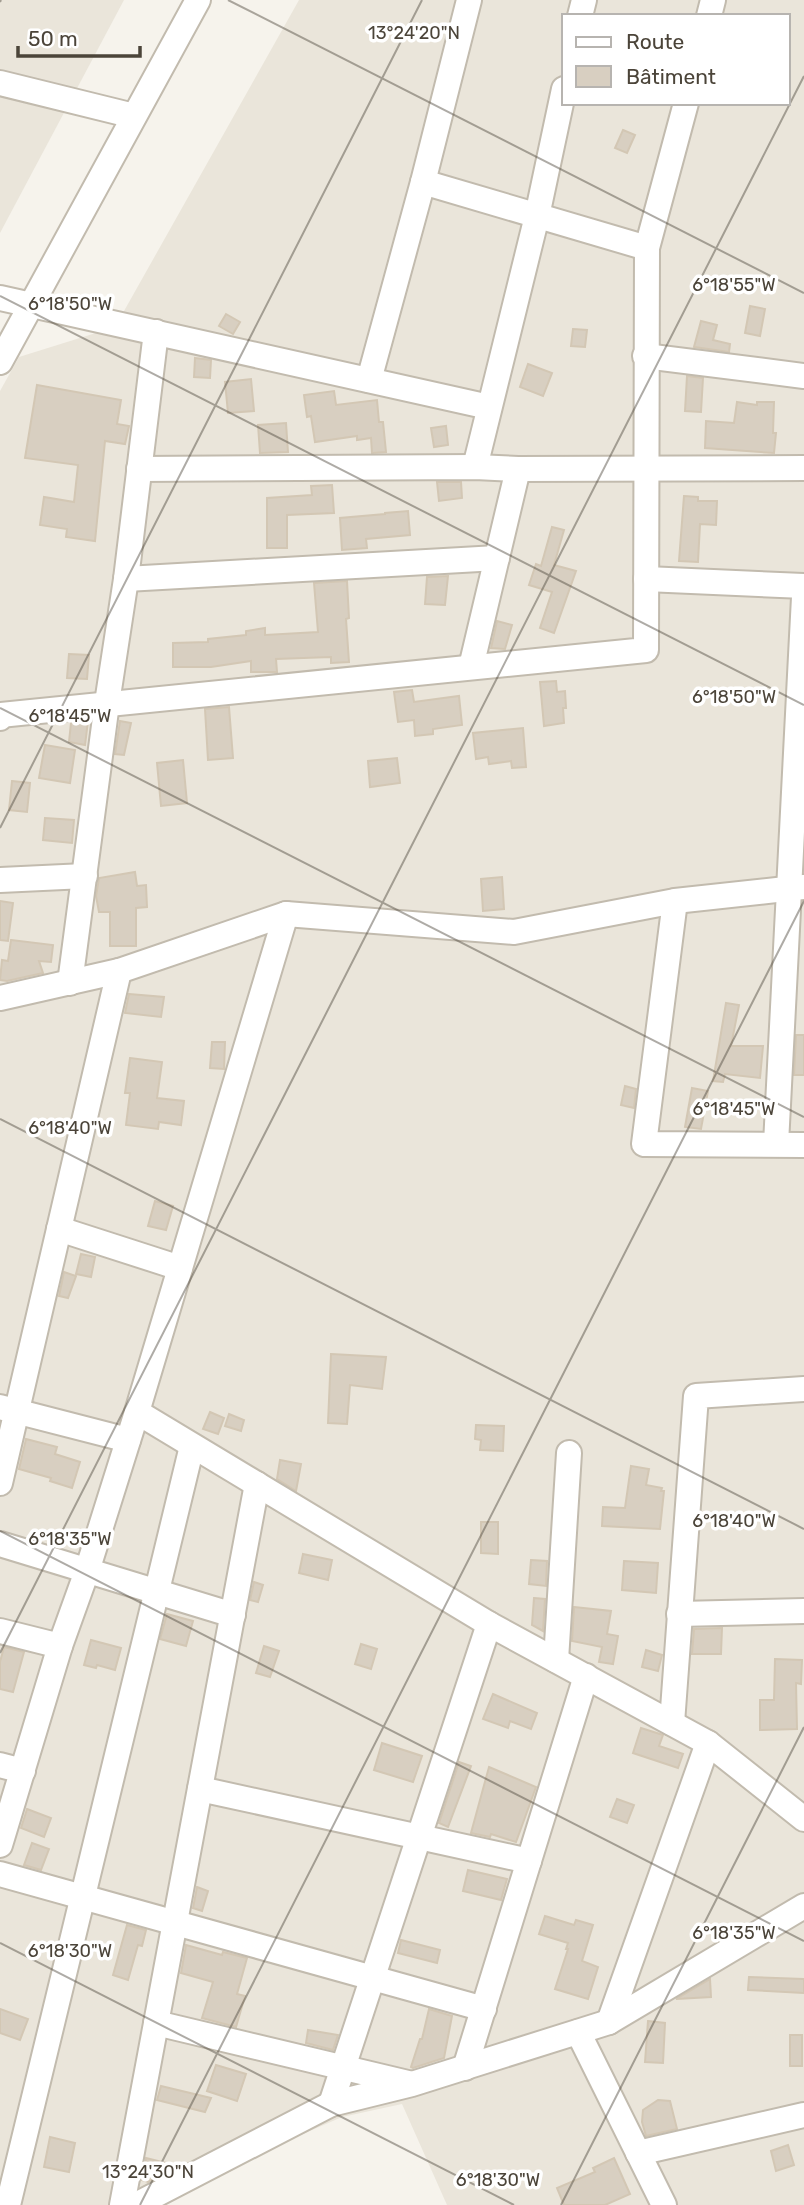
<svg xmlns="http://www.w3.org/2000/svg" width="804" height="2205" font-family="Rubik,sans-serif">
	<style>
		.residential { fill: #eae5da; fill-rule: evenodd }
		.building { fill: #d8cfc1; stroke: #d3c7b4; stroke-width: 2 }
		.lines { fill: none; stroke-linecap: round; stroke-linejoin: round }
		.minor-casing { stroke: #c2bbae; stroke-width: 28 }
		.minor { stroke: #fff; stroke-width: 24 }
		.ticks { fill: none; stroke: #4b4439; stroke-width: 2; stroke-opacity: 0.45 }
		.ticks-label { font-size: 18px; text-anchor: middle; fill: #4b4439; stroke: #fff; stroke-width: 7; stroke-linejoin: round; paint-order: stroke }
	</style>
	<rect width="100%" height="100%" fill="#f6f3ec"/>
	<g class="residential">
		<polygon points="0,0 124,0 0,233"/>
		<path d="M 299,0 L 804,0 L 804,2205 L 447,2205 L 402,2104 L 342,2117 L 139,2205 L 0,2205 L 0,391 L 19,357 L 115,327 ZM 564,16 L 788,16 L 788,103 L 564,103 Z"/>
	</g>
	<g class="building">
		<polygon points="623,130 635,135 627,153 615,148"/>
		<polygon points="750,306 765,309 760,336 745,333"/>
		<polygon points="226,314 240,322 233,334 219,326"/>
		<polygon points="701,321 717,325 713,340 730,344 729,352 694,347"/>
		<polygon points="573,329 587,330 585,347 571,346"/>
		<polygon points="195,358 211,360 210,378 194,377"/>
		<polygon points="528,364 552,373 543,396 520,387"/>
		<polygon points="687,376 703,378 701,412 685,411"/>
		<polygon points="251,379 254,411 228,413 225,382"/>
		<polygon points="37,385 121,400 117,424 129,426 125,444 105,441 95,541 66,537 67,529 40,525 44,497 74,502 78,465 25,458"/>
		<polygon points="334,391 336,405 377,400 379,422 383,422 386,452 372,453 371,438 357,440 357,436 315,442 311,416 307,417 304,395"/>
		<polygon points="737,402 757,405 757,402 774,402 773,433 776,433 774,453 705,448 706,421 734,423"/>
		<polygon points="286,423 288,452 260,453 258,425"/>
		<polygon points="446,426 448,445 434,447 431,428"/>
		<polygon points="437,482 461,482 462,498 439,501"/>
		<polygon points="332,485 334,513 287,515 287,548 267,548 267,498 312,495 311,486"/>
		<polygon points="684,496 698,497 698,501 717,501 716,525 700,524 698,562 679,561"/>
		<polygon points="408,511 410,535 366,539 367,548 342,550 340,518 385,514 385,513"/>
		<polygon points="552,527 564,530 554,565 576,571 554,633 540,628 552,592 529,585 536,564 541,566"/>
		<polygon points="448,576 445,605 425,604 427,577"/>
		<polygon points="347,581 349,618 346,619 349,662 331,663 331,657 276,659 277,672 251,672 251,661 211,667 173,667 173,643 208,642 208,639 246,635 246,631 265,628 265,635 318,632 314,583"/>
		<polygon points="497,621 512,625 505,649 491,648"/>
		<polygon points="69,654 89,655 87,679 67,678"/>
		<polygon points="556,681 557,692 565,691 566,708 563,708 564,723 544,726 540,682"/>
		<polygon points="412,690 414,702 459,696 462,725 433,729 433,734 415,736 414,720 398,722 394,692"/>
		<polygon points="229,707 233,758 208,760 205,709"/>
		<polygon points="88,721 85,745 69,742 71,723"/>
		<polygon points="120,721 131,723 124,755 115,754"/>
		<polygon points="523,728 526,767 512,768 511,761 489,764 488,757 476,759 473,733"/>
		<polygon points="45,745 75,750 70,783 39,778"/>
		<polygon points="397,758 400,783 370,787 368,761"/>
		<polygon points="183,760 187,803 161,806 157,763"/>
		<polygon points="12,781 30,783 27,812 9,810"/>
		<polygon points="45,818 74,820 72,843 43,840"/>
		<polygon points="135,872 137,886 146,885 147,907 136,908 136,946 110,946 110,912 99,912 96,896 99,878"/>
		<polygon points="502,877 504,909 483,911 481,879"/>
		<polygon points="0,901 13,903 8,941 0,940"/>
		<polygon points="11,940 53,945 51,962 39,961 43,973 7,981 0,980 2,960 8,961"/>
		<polygon points="129,994 164,997 161,1017 125,1013"/>
		<polygon points="726,1003 739,1005 731,1046 763,1046 760,1078 725,1074 723,1082 713,1081"/>
		<polygon points="796,1035 804,1035 804,1075 794,1075"/>
		<polygon points="212,1042 225,1042 224,1069 210,1068"/>
		<polygon points="130,1058 162,1062 157,1098 184,1101 181,1125 159,1122 158,1129 126,1125 130,1093 125,1093"/>
		<polygon points="625,1086 636,1089 634,1108 621,1105"/>
		<polygon points="692,1088 708,1091 701,1129 685,1127"/>
		<polygon points="155,1201 173,1206 166,1230 148,1226"/>
		<polygon points="81,1254 95,1257 91,1277 76,1274"/>
		<polygon points="64,1272 76,1276 68,1298 59,1296"/>
		<polygon points="331,1354 386,1357 382,1389 350,1385 347,1424 328,1423"/>
		<polygon points="210,1412 224,1418 218,1434 203,1429"/>
		<polygon points="229,1414 244,1420 241,1431 225,1426"/>
		<polygon points="476,1425 504,1426 503,1451 480,1450 481,1440 475,1439"/>
		<polygon points="26,1439 57,1447 55,1454 80,1462 72,1488 50,1481 51,1478 19,1469"/>
		<polygon points="280,1460 301,1464 296,1491 277,1479"/>
		<polygon points="631,1466 649,1469 646,1485 662,1488 661,1491 664,1491 660,1529 602,1526 603,1507 625,1508"/>
		<polygon points="481,1522 498,1522 498,1554 481,1553"/>
		<polygon points="303,1554 332,1560 328,1580 299,1573"/>
		<polygon points="531,1560 547,1561 546,1586 529,1584"/>
		<polygon points="624,1561 658,1563 656,1593 622,1590"/>
		<polygon points="254,1582 263,1585 258,1602 250,1600"/>
		<polygon points="534,1598 545,1599 543,1631 532,1625"/>
		<polygon points="574,1607 611,1611 607,1634 618,1636 613,1664 599,1662 602,1647 572,1641"/>
		<polygon points="167,1614 193,1621 186,1646 160,1639"/>
		<polygon points="722,1628 721,1654 692,1654 694,1629"/>
		<polygon points="91,1640 121,1648 115,1670 97,1665 96,1668 84,1665"/>
		<polygon points="361,1644 377,1649 371,1669 355,1664"/>
		<polygon points="264,1646 279,1651 270,1677 256,1673"/>
		<polygon points="4,1647 24,1652 13,1692 0,1689 0,1662"/>
		<polygon points="646,1650 662,1655 658,1671 642,1667"/>
		<polygon points="775,1659 802,1660 801,1684 796,1683 797,1729 760,1730 760,1700 774,1700"/>
		<polygon points="493,1694 537,1713 531,1729 510,1721 508,1728 483,1719"/>
		<polygon points="641,1728 663,1735 659,1746 683,1754 678,1768 633,1753"/>
		<polygon points="382,1743 422,1756 413,1782 374,1770"/>
		<polygon points="459,1762 471,1766 448,1827 439,1823"/>
		<polygon points="489,1767 536,1787 516,1842 491,1834 490,1837 471,1833"/>
		<polygon points="617,1799 634,1805 627,1823 610,1817"/>
		<polygon points="27,1809 51,1818 44,1837 21,1828"/>
		<polygon points="32,1843 49,1849 41,1870 24,1865"/>
		<polygon points="468,1870 507,1879 501,1900 463,1891"/>
		<polygon points="197,1887 208,1891 202,1911 193,1908"/>
		<polygon points="545,1916 574,1925 576,1920 593,1925 582,1961 598,1967 588,1999 555,1989 568,1949 566,1949 568,1943 539,1934"/>
		<polygon points="127,1925 146,1930 142,1946 138,1945 128,1980 113,1975"/>
		<polygon points="401,1940 440,1950 437,1963 398,1953"/>
		<polygon points="186,1945 222,1955 223,1952 247,1958 237,1994 245,1996 236,2027 202,2018 213,1982 181,1973"/>
		<polygon points="749,1977 804,1979 804,1993 748,1990"/>
		<polygon points="710,1979 711,1997 676,1999"/>
		<polygon points="0,2009 28,2019 20,2040 0,2033"/>
		<polygon points="429,2009 452,2016 444,2058 413,2068 411,2067 420,2039 422,2039"/>
		<polygon points="648,2021 665,2023 663,2063 645,2062"/>
		<polygon points="308,2030 338,2035 333,2050 306,2043"/>
		<rect x="790" y="2035" width="12" height="31"/>
		<polygon points="216,2065 246,2074 237,2101 207,2091"/>
		<polygon points="161,2086 211,2098 205,2112 157,2100"/>
		<polygon points="658,2100 670,2101 677,2129 646,2136 642,2122 643,2110"/>
		<polygon points="50,2137 75,2143 69,2172 44,2167"/>
		<polygon points="788,2145 794,2165 776,2171 771,2151"/>
		<polygon points="146,2158 166,2163 164,2174 148,2182 142,2180"/>
		<polygon points="614,2158 630,2194 605,2205 564,2205 557,2188 595,2172 593,2168"/>
	</g>
	<g class="lines">
		<defs>
			<g id="minor">
				<polyline points="580,16 584,0"/>
				<polyline points="709,16 713,0"/>
				<polyline points="0,83 134,116"/>
				<polyline points="423,182 647,248"/>
				<polyline points="0,298 489,407"/>
				<polyline points="645,356 804,376"/>
				<polyline points="0,362 198,0"/>
				<polyline points="369,380 423,182 469,0"/>
				<polyline points="475,467 537,216 564,89"/>
				<polyline points="139,469 475,467 518,469 804,468"/>
				<polyline points="126,579 497,558"/>
				<polyline points="646,579 804,586"/>
				<polyline points="471,667 518,469"/>
				<polyline points="0,718 0,715 646,650 647,248 686,103"/>
				<polyline points="0,880 85,876"/>
				<polyline points="675,901 644,1144 804,1145"/>
				<polyline points="70,983 107,703 126,579 156,332"/>
				<polyline points="0,998 119,971 286,914 514,932 675,901 804,887"/>
				<polyline points="776,1144 804,597"/>
				<polyline points="59,1229 180,1268"/>
				<polyline points="0,1407 128,1440"/>
				<polyline points="137,1412 489,1624 708,1743 804,1819"/>
				<polyline points="0,1483 119,971"/>
				<polyline points="0,1544 233,1615"/>
				<polyline points="679,1614 804,1611"/>
				<polyline points="0,1631 60,1646"/>
				<polyline points="556,1660 569,1453"/>
				<polyline points="672,1723 696,1396 804,1389"/>
				<polyline points="0,1765 23,1771"/>
				<polyline points="200,1789 529,1861"/>
				<polyline points="0,1845 60,1646 87,1571 137,1412 286,914"/>
				<polyline points="0,1874 484,2009"/>
				<polyline points="609,2022 708,1743"/>
				<polyline points="156,2023 408,2083"/>
				<polyline points="578,2032 664,2205"/>
				<polyline points="465,2068 586,1676"/>
				<polyline points="331,2104 489,1624"/>
				<polyline points="638,2153 804,2115"/>
				<polyline points="8,2205 192,1446"/>
				<polyline points="122,2205 257,1484"/>
				<polyline points="136,2205 331,2104 412,2084 609,2022 804,1906"/>
			</g>
		</defs>
		<use href="#minor" class="minor-casing"/>
		<use href="#minor" class="minor"/>
	</g>
	<path class="ticks" d="M 228,0 L 804,293M 0,2 L 1,0M 0,296 L 804,705M 0,708 L 804,1117M 0,828 L 422,0M 0,1119 L 804,1529M 0,1531 L 804,1941M 0,1653 L 804,76M 0,1943 L 514,2205M 140,2205 L 804,901M 561,2205 L 804,1727"/>
	<g class="ticks-label">
		<text x="414" y="39">13°24'20"N</text>
		<text x="734" y="291">6°18'55"W</text>
		<text x="70" y="310">6°18'50"W</text>
		<text x="734" y="703">6°18'50"W</text>
		<text x="70" y="722">6°18'45"W</text>
		<text x="734" y="1115">6°18'45"W</text>
		<text x="70" y="1134">6°18'40"W</text>
		<text x="734" y="1527">6°18'40"W</text>
		<text x="70" y="1545">6°18'35"W</text>
		<text x="734" y="1939">6°18'35"W</text>
		<text x="70" y="1957">6°18'30"W</text>
		<text x="148" y="2178">13°24'30"N</text>
		<text x="498" y="2186">6°18'30"W</text>
	</g>
	<rect x="562" y="14" width="228" height="91" fill="#ffffff" stroke="#b7b4b0" stroke-width="2"/>
	<rect x="576" y="37" width="35" height="10" fill="#ffffff" stroke="#b7b4b0" stroke-width="2"/>
	<text x="626" y="49" font-size="21" fill="#4b4439">Route</text>
	<rect x="576" y="66" width="35" height="21" fill="#d8cfc1" stroke="#b7b4b0" stroke-width="2"/>
	<text x="626" y="84" font-size="21" fill="#4b4439">Bâtiment</text>
	<path d="M18 46v10h122v-10" fill="none" stroke="#4b4439" stroke-width="3.5"/>
	<text x="28" y="46" font-size="21" fill="#4b4439" stroke="#ffffff" stroke-width="5" paint-order="stroke">50 m</text>
</svg>
